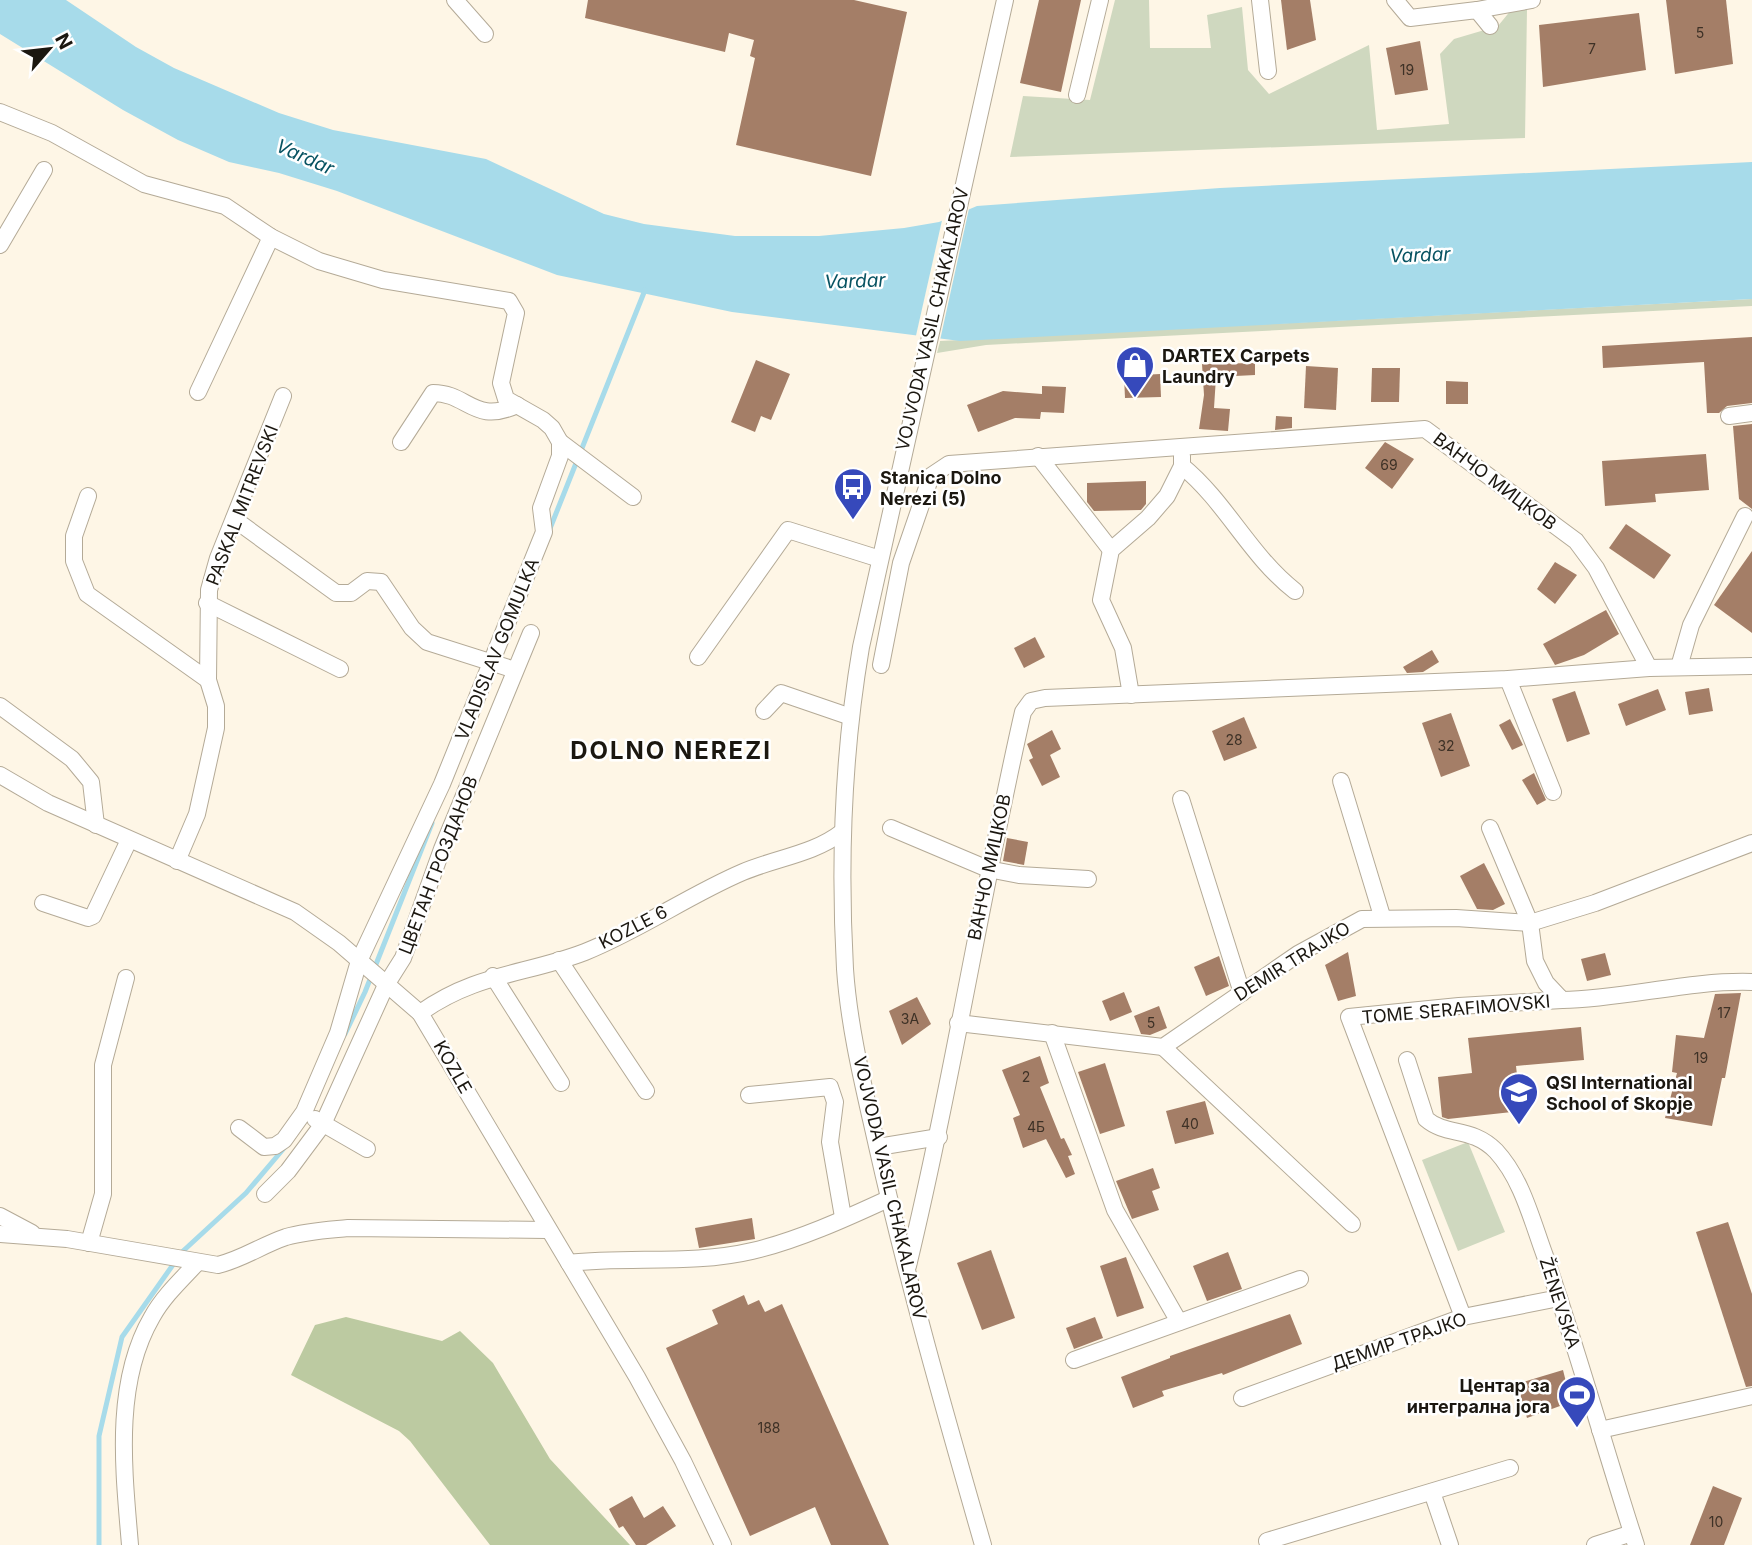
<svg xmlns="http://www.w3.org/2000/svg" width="1752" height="1545" font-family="Inter,sans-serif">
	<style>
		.green { fill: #cfd8bf }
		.forest { fill: #bccaa1 }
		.water { fill: #a7dbea }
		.pier { fill: #fef6e6 }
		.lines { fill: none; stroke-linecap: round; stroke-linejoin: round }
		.stream { stroke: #a7dbea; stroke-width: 5 }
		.building { fill: #a47e67 }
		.minor-casing { stroke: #b4aa97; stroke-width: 18 }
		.minor { stroke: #fff; stroke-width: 16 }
		.labels { text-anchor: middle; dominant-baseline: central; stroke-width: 5; stroke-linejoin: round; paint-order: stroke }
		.number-label { font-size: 14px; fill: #3d3126 }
		.street-label { font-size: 18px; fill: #1b1710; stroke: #fff }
		.poi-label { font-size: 18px; font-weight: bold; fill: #1b1710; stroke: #fff; text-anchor: start }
		.water-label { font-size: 19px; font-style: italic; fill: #075362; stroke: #fff }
		.district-label { font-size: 24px; font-weight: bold; letter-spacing: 2px; fill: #1b1710; stroke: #fff }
	</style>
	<rect width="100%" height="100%" fill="#fef6e6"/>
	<g class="green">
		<polygon points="1115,0 1149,0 1150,48 1211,48 1207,15 1242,7 1248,70 1269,94 1369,45 1377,130 1449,124 1440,54 1454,39 1498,26 1516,4 1527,9 1525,138 1010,157 1023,96 1090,100"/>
		<polygon points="1752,299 1752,306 986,345 937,353 940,341"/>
		<polygon points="1468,1142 1505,1232 1458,1251 1422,1160"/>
	</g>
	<polygon class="forest" points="346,1317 442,1341 460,1331 493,1363 550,1459 630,1545 490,1545 410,1441 399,1431 291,1375 315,1325"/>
	<polygon class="water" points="0,0 66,0 136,47 174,68 279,113 333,130 486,159 604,214 644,224 735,236 819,236 904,228 939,222 977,206 1220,188 1752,162 1752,299 960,341 732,312 557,275 337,191 279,173 229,162 178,140 123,110 0,34"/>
	<polygon class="pier" points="970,204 939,345 915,340 943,216"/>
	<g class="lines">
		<g class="stream">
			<polyline points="549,531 645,290"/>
			<polyline points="345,1034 365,992 432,823"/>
			<polyline points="99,1545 99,1436 122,1337 182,1252 246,1193 285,1147"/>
		</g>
	</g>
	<g class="building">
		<polygon points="588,0 854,0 907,12 871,176 736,145 755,58 750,56 754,40 729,33 725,52 585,18"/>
		<polygon points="1039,0 1081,0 1061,92 1020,83"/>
		<polygon points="1281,0 1310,0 1316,40 1287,50"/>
		<polygon points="1666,0 1726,0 1733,64 1675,74"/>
		<polygon points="1639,13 1646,70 1543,87 1539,25"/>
		<polygon points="1420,41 1428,90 1395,95 1386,48"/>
		<polygon points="1752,337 1752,403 1727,406 1719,413 1707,413 1704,362 1603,368 1602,346"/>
		<polygon points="756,360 790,374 771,420 761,416 755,432 731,422"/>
		<polygon points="1255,363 1255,375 1216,377 1214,408 1230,409 1228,431 1199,429 1204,395 1202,364"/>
		<polygon points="1306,366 1338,368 1336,410 1304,408"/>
		<polygon points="1372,368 1400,368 1399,402 1371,402"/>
		<polygon points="1160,374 1161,397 1125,398 1124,376"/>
		<polygon points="1446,381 1468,382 1468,404 1446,404"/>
		<polygon points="1042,386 1066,387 1064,413 1041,412 1040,419 1015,418 978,432 967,405 1003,391 1042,394"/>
		<polygon points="1276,416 1292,417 1292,428 1275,430"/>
		<polygon points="1752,424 1752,509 1739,499 1733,426"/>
		<polygon points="1385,442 1414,459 1392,489 1365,468"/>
		<polygon points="1706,454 1709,490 1655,494 1656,502 1605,506 1602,461"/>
		<polygon points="1146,481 1146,504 1141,510 1094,511 1087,502 1087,483"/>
		<polygon points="1626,524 1671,555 1654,579 1609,548"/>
		<polygon points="1752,551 1752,633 1714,605"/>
		<polygon points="1555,562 1577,575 1555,604 1537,589"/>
		<polygon points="1606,610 1619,634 1584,655 1555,665 1543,644"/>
		<polygon points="1035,637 1045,657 1024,668 1014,648"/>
		<polygon points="1432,650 1439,662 1423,672 1407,673 1403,667"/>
		<polygon points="1709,688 1713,711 1689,715 1685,692"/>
		<polygon points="1658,689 1666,710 1626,726 1618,704"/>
		<polygon points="1575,691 1590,734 1567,742 1552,699"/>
		<polygon points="1451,713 1470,766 1441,777 1422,723"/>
		<polygon points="1244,717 1257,748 1224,761 1212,731"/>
		<polygon points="1510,719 1523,745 1512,750 1499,725"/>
		<polygon points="1052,730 1061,749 1050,755 1060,777 1042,786 1029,760 1033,758 1027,744"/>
		<polygon points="1534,773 1546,800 1537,805 1522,780"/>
		<polygon points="1007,838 1028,842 1024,865 1003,861"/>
		<polygon points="1484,863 1505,904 1493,910 1477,909 1460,876"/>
		<polygon points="1348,952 1356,996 1338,1001 1325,965"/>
		<polygon points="1605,953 1611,975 1587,981 1581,959"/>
		<polygon points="1219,956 1229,986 1206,996 1194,967"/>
		<polygon points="1124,992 1132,1012 1110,1021 1102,1001"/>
		<polygon points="1741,993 1725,1078 1722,1078 1712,1126 1665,1118 1677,1073 1672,1072 1676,1035 1704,1038 1715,994"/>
		<polygon points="917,997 931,1024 902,1045 889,1011"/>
		<polygon points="1159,1006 1167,1028 1150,1035 1141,1034 1134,1016"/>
		<polygon points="1581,1027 1584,1060 1516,1066 1521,1111 1448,1119 1442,1117 1438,1077 1472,1073 1468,1038"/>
		<polygon points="1040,1056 1049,1083 1040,1087 1061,1139 1064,1138 1072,1155 1068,1156 1075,1174 1066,1178 1046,1139 1023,1148 1013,1118 1020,1115 1002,1070"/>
		<polygon points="1105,1063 1125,1126 1100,1134 1078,1072"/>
		<polygon points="1205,1101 1214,1134 1175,1144 1166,1111"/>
		<polygon points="1153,1168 1160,1188 1152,1191 1159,1210 1132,1219 1116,1181"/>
		<polygon points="752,1218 755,1239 699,1248 695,1228"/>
		<polygon points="1728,1222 1752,1294 1752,1386 1746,1387 1696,1232"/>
		<polygon points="991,1250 1015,1318 982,1330 957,1263"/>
		<polygon points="1228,1252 1242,1289 1207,1301 1193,1266"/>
		<polygon points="1126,1257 1144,1308 1117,1317 1100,1266"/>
		<polygon points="744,1295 748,1305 759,1300 765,1312 782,1304 889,1545 831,1545 815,1507 750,1536 666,1348 718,1324 712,1310"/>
		<polygon points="1290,1314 1302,1344 1223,1375 1222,1373 1162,1391 1164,1396 1133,1408 1121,1377 1170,1358 1170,1356"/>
		<polygon points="1095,1317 1103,1338 1074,1349 1066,1328"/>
		<polygon points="1563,1370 1571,1402 1527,1418 1517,1384"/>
		<polygon points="1713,1486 1742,1498 1724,1545 1690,1545"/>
		<polygon points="632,1496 644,1518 663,1506 676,1526 646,1545 636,1545 623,1526 619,1528 609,1509"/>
	</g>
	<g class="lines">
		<defs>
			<g id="minor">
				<polyline points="455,0 485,34"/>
				<polyline points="1260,0 1268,71"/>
				<polyline points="1395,0 1410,18 1477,10 1490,26"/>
				<polyline points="1477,10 1532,0"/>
				<polyline points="1077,95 1100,0"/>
				<polyline points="0,112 52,133 144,184 225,206 271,237 319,261 383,280 509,301 516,313 501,383 506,399 543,420 552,428 560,442 560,456 541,508 544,532 442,784 359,961 338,1033 304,1112 284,1140 275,1146 264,1147 239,1128"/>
				<polyline points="0,245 44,170"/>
				<polyline points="198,392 271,237"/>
				<polyline points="1729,416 1752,413"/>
				<path d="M 401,442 L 433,393 C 468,393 474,425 517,405"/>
				<polyline points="560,442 633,497"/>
				<polyline points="1038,456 1111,550"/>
				<path d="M 1182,456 L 1182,466 C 1226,502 1250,556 1295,591"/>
				<polyline points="88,496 74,536 74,561 87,594 208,680"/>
				<polyline points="234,519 336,593 351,593 367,581 381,582 412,628 427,642 515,670"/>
				<polyline points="207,603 340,669"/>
				<polyline points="698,657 788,530 880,559"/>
				<polyline points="881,665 901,563 931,476 949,464 1425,429 1576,541 1596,568 1649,668"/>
				<polyline points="1679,667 1691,625 1745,516"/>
				<polyline points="1508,679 1553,792"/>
				<polyline points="1131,695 1123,648 1101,600 1111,550 1148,518 1167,496 1182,466"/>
				<polyline points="0,706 72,759 91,782 96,825"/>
				<polyline points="764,711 781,693 851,717"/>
				<polyline points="0,775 48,803 295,912 339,943 420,1013 637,1377 683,1461 723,1545"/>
				<polyline points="1341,781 1382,916"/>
				<polyline points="1181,799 1242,993"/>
				<polyline points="891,828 988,869 1019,875 1088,879"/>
				<path d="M 1490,828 L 1530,923 L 1535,961 L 1546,983 L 1562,1000 C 1626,999 1688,980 1752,982"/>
				<polyline points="177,861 197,814 216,728 216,706 208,680 209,590 218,558 283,396"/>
				<polyline points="43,903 88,918 93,916 129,840"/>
				<polyline points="559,960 646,1091"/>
				<polyline points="493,976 561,1083"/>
				<path d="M 420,1013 C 476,973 525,975 585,952 C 640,930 689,895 743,872 C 776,858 814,854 842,832"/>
				<polyline points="958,1023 1163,1047 1298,954 1362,919 1456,918 1530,923 1595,903 1752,843"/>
				<polyline points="1052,1033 1115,1210 1179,1322"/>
				<polyline points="1163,1047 1352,1224"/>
				<path d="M 1407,1060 L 1426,1119 C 1447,1137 1471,1126 1496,1151 C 1522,1179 1532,1221 1545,1256 C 1578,1352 1605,1449 1636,1545"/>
				<polyline points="749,1095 830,1087 835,1102 830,1142 843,1217"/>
				<polyline points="315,1119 367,1149"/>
				<polyline points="878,1147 939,1137"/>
				<polyline points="265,1194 288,1171 323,1124 386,985 403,958 442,849 531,633"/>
				<polyline points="0,1216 32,1233"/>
				<path d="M 0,1234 L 67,1239 L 218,1265 C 243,1259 262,1245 286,1237 C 306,1231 327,1230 348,1228 L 547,1230"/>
				<polyline points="89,1243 103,1194 103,1065 126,978"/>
				<path d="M 569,1263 C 629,1256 693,1265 752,1251 C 796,1241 847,1218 888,1199"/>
				<path d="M 908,1266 C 952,1083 981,896 1023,712 L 1031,701 L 1045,698 L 1508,679 L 1649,668 L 1752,666"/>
				<polyline points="1463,1317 1349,1017 1459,1006 1562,1000"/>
				<polyline points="1074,1360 1300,1279"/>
				<polyline points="1242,1398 1463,1317 1559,1298"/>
				<polyline points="1600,1430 1752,1396"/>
				<polyline points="1432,1492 1450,1545"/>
				<polyline points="1267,1541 1510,1468"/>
				<path d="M 130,1545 C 124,1472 113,1384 152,1317 C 163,1297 180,1281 196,1264"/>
				<path d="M 983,1545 C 945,1413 907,1280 877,1146 C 864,1088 849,1028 845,969 C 839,861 843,753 861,647 L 1005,0"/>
				<polyline points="1595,1545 1632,1533"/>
			</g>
		</defs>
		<use href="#minor" class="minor-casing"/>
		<use href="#minor" class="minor"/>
	</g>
	<defs>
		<symbol id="shop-pin" viewBox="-11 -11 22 30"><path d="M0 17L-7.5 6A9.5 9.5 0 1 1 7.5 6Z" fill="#3649bb" stroke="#fff"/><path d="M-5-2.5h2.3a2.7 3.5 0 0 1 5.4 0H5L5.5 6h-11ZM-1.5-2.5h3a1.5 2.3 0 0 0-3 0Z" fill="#fff"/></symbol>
		<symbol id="bus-pin" viewBox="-11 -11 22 30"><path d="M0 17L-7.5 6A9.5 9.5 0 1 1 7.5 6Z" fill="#3649bb" stroke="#fff"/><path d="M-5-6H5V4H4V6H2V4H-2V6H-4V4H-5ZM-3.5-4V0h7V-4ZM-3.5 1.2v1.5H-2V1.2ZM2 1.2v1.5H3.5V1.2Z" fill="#fff"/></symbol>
		<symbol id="school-pin" viewBox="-11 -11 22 30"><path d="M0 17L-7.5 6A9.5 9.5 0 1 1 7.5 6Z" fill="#3649bb" stroke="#fff"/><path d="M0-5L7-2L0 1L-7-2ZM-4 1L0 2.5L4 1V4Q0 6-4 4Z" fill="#fff"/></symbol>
		<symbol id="stadium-pin" viewBox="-11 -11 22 30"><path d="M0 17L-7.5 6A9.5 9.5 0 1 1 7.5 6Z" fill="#3649bb" stroke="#fff"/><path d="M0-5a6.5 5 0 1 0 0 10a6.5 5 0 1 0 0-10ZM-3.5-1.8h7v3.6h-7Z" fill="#fff"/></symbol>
	</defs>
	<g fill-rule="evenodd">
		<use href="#shop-pin" x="1113" y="343" width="44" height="60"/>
		<use href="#bus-pin" x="831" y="465" width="44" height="60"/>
		<use href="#school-pin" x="1497" y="1070" width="44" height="60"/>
		<use href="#stadium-pin" x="1555" y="1373" width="44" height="60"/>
	</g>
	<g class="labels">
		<g class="number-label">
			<text x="1700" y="32">5</text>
			<text x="1592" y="48">7</text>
			<text x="1407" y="69">19</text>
			<text x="1389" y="464">69</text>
			<text x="1234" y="739">28</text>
			<text x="1446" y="745">32</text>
			<text x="1724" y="1012">17</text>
			<text x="910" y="1018">3A</text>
			<text x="1151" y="1022">5</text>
			<text x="1701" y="1057">19</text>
			<text x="1026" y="1076">2</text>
			<text x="1190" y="1123">40</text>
			<text x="1036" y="1126">4Б</text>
			<text x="769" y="1427">188</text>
			<text x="1716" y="1521">10</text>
		</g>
		<g class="street-label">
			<text transform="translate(932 319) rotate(-77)">VOJVODA VASIL CHAKALAROV</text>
			<text transform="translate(1495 481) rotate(37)">ВАНЧО МИЦКОВ</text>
			<text transform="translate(242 505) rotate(-69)">PASKAL MITREVSKI</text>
			<text transform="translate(497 649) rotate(-68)">VLADISLAV GOMULKA</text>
			<text transform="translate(438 865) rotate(-69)">ЦВЕТАН ГРОЗДАНОВ</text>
			<text transform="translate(989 867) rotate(-78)">ВАНЧО МИЦКОВ</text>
			<text transform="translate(633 927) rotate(-27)">KOZLE 6</text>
			<text transform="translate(1292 961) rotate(-32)">DEMIR TRAJKO</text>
			<text transform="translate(1456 1009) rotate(-5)">TOME SERAFIMOVSKI</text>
			<text transform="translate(453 1067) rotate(60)">KOZLE</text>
			<text transform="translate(890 1188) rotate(77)">VOJVODA VASIL CHAKALAROV</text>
			<text transform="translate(1560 1303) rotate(72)">ŽENEVSKA</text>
			<text transform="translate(1399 1341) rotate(-19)">ДЕМИР ТРАЈКО</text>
		</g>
		<g class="poi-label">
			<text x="1162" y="355">DARTEX Carpets<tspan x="1162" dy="21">Laundry</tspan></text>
			<text x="880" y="477">Stanica Dolno<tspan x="880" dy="21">Nerezi (5)</tspan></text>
			<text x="1546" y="1082">QSI International<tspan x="1546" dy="21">School of Skopje</tspan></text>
			<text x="1550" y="1385" text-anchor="end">Центар за<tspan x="1550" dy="21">интегрална јога</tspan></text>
		</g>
		<g class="water-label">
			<text transform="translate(305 157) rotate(24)">Vardar</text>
			<text transform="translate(1420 255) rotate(-2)">Vardar</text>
			<text transform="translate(855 281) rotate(-2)">Vardar</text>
		</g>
		<g class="district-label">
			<text x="671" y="750">DOLNO NEREZI</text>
		</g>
	</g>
	<g transform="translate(49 49) rotate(62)" stroke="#ffffff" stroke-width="5" paint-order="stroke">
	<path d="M0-5L12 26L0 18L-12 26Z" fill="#1b1710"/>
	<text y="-10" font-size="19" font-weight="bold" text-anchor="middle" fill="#1b1710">N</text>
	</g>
</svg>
